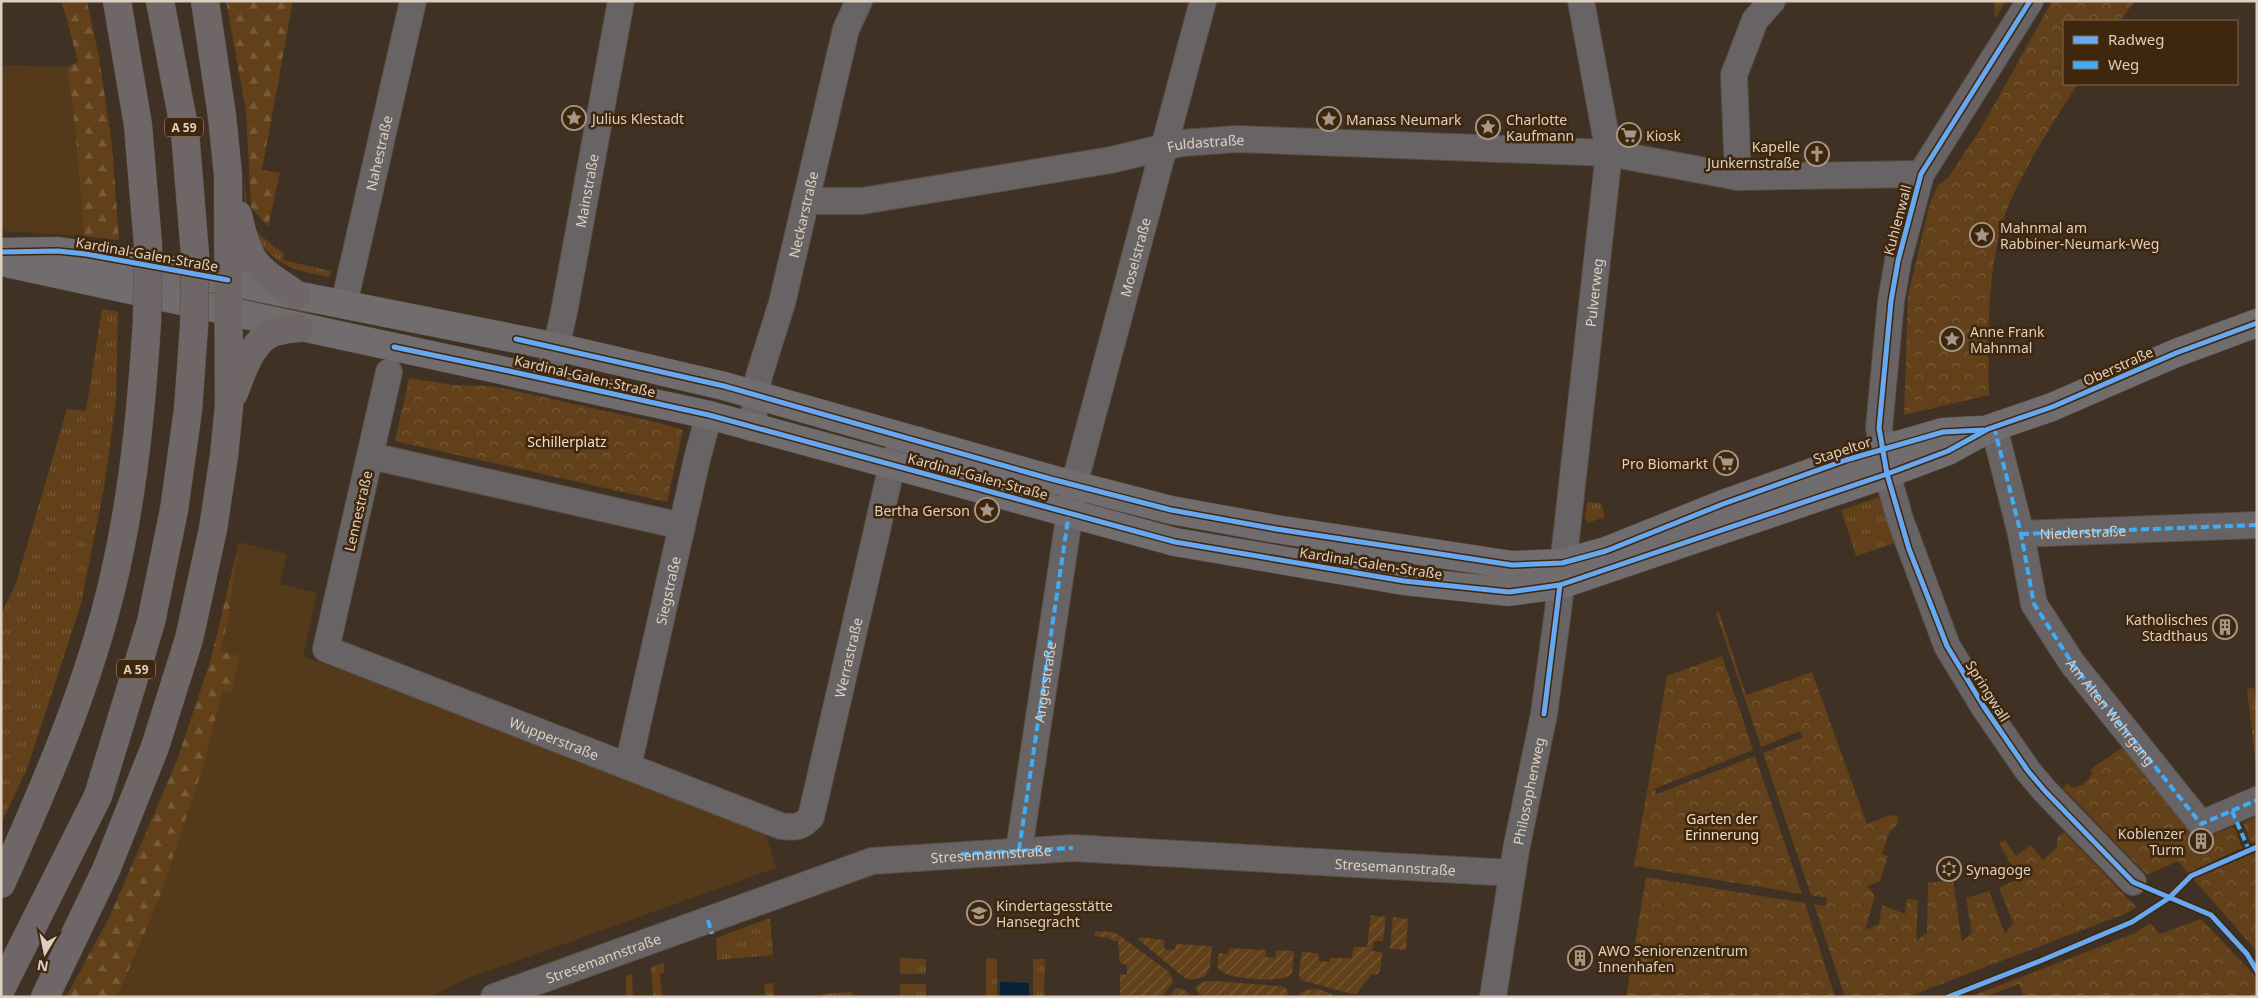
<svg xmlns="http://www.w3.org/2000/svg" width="2258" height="998" font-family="'Noto Sans',sans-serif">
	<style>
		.built { fill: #55391b }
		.grass { fill: url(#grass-tufts) }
		.forest { fill: url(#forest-firs) }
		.park { fill: url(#park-crowns) }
		.garden { fill: url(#garden-furrows) }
		.water { fill: #072236 }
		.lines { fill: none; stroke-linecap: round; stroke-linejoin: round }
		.minor-casing { stroke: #594d42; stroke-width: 28 }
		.major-casing { stroke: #594d42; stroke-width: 29 }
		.highway-casing { stroke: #594d42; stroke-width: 29 }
		.minor { stroke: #686466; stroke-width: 26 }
		.major { stroke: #716c6d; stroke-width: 28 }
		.highway { stroke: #6f6767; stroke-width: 28 }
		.highway-bridge-casing { stroke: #594d42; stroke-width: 29; stroke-linecap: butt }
		.highway-bridge { stroke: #6f6767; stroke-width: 28 }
		.quiet { stroke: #42abf6; stroke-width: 4; stroke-dasharray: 8 4; stroke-linecap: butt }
		.cycleway-casing { stroke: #3f270d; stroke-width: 8 }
		.cycleway { stroke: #66a8f1; stroke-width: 5 }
		.labels { text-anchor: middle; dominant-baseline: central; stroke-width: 5; stroke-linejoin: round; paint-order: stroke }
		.shield { fill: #3f270d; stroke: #ae9d8a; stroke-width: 1 }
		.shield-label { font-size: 12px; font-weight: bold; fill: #decfc0 }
		.poi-label { font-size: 14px; fill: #decfc0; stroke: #3f270d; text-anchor: start }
		.street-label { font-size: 14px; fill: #decfc0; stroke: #3f270d }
		.park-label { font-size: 14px; fill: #f1ddc9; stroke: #3f270d }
	</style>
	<defs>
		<pattern id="grass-tufts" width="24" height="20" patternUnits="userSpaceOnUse" patternTransform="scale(1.25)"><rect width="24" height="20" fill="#624019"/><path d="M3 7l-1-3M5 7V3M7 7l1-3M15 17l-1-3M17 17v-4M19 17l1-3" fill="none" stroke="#785b39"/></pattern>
		<pattern id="forest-firs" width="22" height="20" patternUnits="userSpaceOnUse" patternTransform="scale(1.25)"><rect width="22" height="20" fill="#624019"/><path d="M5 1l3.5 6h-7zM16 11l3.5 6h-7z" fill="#785b39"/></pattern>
		<pattern id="park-crowns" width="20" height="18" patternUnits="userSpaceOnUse" patternTransform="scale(1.25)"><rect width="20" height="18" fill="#624019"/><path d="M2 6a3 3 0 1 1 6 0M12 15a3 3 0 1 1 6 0" fill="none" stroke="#785b39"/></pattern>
		<pattern id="garden-furrows" width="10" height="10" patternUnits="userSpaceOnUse" patternTransform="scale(1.25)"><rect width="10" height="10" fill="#624019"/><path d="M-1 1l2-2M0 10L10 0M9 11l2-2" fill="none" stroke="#785b39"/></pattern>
	</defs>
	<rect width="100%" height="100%" fill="#3f3123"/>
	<g class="built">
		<polygon points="1,65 67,67 75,127 84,236 1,231"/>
		<polygon points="239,542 287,554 280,584 317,593 303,656 765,830 776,868 466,979 429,997 117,997 158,902 223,690 231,692 240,656 220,651 228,621"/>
	</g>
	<g class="grass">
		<polygon points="1994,1 2006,1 1995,19"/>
		<path d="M 244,180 C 249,222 248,229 284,253 L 283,260 L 331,271 L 330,276 L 328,277 C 303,272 282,268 264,248 L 260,250 L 245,219 Z"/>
		<polygon points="244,296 327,315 259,308 243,302"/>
		<polygon points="102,309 118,312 116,401 104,488 81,604 27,769 1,823 1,615 16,583 67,409 86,411"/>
		<polygon points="1879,497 1895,543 1856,556 1841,510"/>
		<polygon points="1587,502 1601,503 1605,517 1587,523 1585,519"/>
		<polygon points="2254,688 2257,711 2256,767 2247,689"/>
		<polygon points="770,918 773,955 717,960 716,938"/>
		<polygon points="900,958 926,959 926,974 900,974"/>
		<polygon points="986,958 997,959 997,997 986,997"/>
		<polygon points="1033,959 1045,959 1044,997 1033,997"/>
		<polygon points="664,962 664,973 660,973 662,997 653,997 651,967"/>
		<polygon points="632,974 633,997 626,997 626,976"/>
		<polygon points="773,983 774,997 765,997 764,984"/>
		<rect x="900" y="984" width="26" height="13"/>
		<polygon points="852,992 853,997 823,997 822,994"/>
	</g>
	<g class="forest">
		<polygon points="62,1 87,1 99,57 112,145 119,240 84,236 75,127 67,67 78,62"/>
		<polygon points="226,1 293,1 262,170 280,173 268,227 251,207 246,111"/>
		<polygon points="239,542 228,621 220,651 240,656 231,693 223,690 202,770 158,902 117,997 66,997 110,916 177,760 211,659"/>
	</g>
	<g class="park">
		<path d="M 2052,1 L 2135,1 L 2120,21 L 2064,21 L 2064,84 L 2078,84 C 2053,122 2008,192 1999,235 C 1987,288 1988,341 1989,395 L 1904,415 L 1908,296 L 1930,203 L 1938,185 L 1948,178 L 1980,130 Z"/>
		<polygon points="409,378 453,385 489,386 507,389 659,423 683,430 667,502 395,441"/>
		<polygon points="1719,612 1746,695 1812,672 1867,824 1890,815 1899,817 1897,825 1889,833 1882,854 1888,856 1880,881 1867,886 1875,896 1865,930 1879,924 1882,905 1905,914 1907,899 1918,900 1916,941 1927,933 1928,883 1953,880 1962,942 1972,933 1966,898 1989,891 2005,934 2013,923 1999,888 2019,878 1999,843 2005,840 2016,856 2031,845 2043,860 2057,847 2057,838 2064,832 2136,907 2127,913 1907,997 1845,997 1814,904 1825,906 1827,898 1811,895 1763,753 1803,737 1800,731 1761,747 1716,613"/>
		<polygon points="1722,656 1753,750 1654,789 1657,794 1755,756 1802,894 1634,866 1667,676"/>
		<path d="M 2126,745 L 2194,832 L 2190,837 L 2193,848 L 2203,851 L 2211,844 L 2210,836 L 2231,827 L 2235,828 L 2242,848 L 2188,873 L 2178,861 L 2147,875 L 2063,788 L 2068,783 L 2072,788 C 2082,786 2086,783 2092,774 L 2090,771 L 2094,767 Z"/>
		<polygon points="2257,816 2257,843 2255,844 2250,842 2243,823"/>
		<polygon points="2257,852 2257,948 2255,949 2193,879"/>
		<polygon points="1646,877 1805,903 1835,997 1626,997"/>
		<polygon points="2201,919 2257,978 2257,997 2024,997 2019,984 1985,997 1969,997 2135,933 2150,923 2160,934"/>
	</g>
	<g class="garden">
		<polygon points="1371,915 1386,917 1383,941 1374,941 1372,951 1382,952 1381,967 1378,974 1371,975 1356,994 1349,993 1300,980 1299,974 1302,952 1318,953 1319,961 1329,962 1330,958 1351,958 1354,947 1367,947"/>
		<polygon points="1393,917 1408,919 1406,950 1390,949"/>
		<polygon points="1095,931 1112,932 1119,935 1169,972 1173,982 1161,997 1120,997 1120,974 1127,975 1127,965 1120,963 1118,941 1113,941 1110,938 1095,936"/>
		<path d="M 1141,937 L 1164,940 L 1164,949 L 1175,950 L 1176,944 L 1212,946 L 1210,967 L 1206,975 C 1201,978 1194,980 1187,979 C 1184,978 1144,944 1138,939 Z"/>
		<path d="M 1229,948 L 1266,950 L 1266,957 L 1275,958 L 1276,950 L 1294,951 L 1292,973 C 1285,984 1238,979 1226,974 C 1223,973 1220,970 1217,967 L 1219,953 L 1228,954 Z"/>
		<polygon points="1214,981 1280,986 1286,988 1288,993 1286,997 1201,997 1195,987 1202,982"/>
		<polygon points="1176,988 1183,989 1192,997 1169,997"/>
		<polygon points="1319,989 1332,994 1332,997 1296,997 1305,990"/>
	</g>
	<polygon class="water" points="1000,982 1029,983 1029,997 1000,997"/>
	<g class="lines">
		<defs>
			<g id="minor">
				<polyline points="2030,1 1921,174 1898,261 1891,301 1879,428 1887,474 1900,519 1947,646 1984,707 2028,771 2045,791 2133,882"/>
				<polyline points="1738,177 1734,75 1755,20 1772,1"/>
				<path id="s1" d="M 807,201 L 862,201 L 1111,160 L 1182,143 L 1237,139 L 1609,153 L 1738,177 L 1921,174"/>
				<path id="s2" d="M 344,304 L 413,1"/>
				<path id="s3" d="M 389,372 L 326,649 L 781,826 C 795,828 802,827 811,817 L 892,465 L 899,450 L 919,440"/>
				<path id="s4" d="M 549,379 L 564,312 L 621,1"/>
				<polyline points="1994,427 2021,534 2034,604 2072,663 2201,824 2257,800"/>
				<path id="s5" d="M 752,428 L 759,376 L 782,303 L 846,29 L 859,1"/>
				<polyline points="371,456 682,526"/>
				<path id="s6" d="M 2021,534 L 2257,525"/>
				<path id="s7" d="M 628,766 L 697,459 L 709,415"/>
				<path id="s8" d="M 1019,850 L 1074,485 L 1203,1"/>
				<path id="s9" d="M 494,997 L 872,861 L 1073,848 L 1512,873"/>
				<path id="s10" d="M 1493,997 L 1516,850 L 1544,714 L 1558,611 L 1609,153 L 1581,1"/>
			</g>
			<g id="major">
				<polyline points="2,252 58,251 120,260 557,347 724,386 1051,479 1171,510 1276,529 1512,565 1562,563 1606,551 1723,504 1846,460 1943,432 1979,430"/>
				<polyline points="1,262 709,415 1175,542 1404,581 1509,592 1560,585 1887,474 1948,451 1988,429 2052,407 2176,353 2257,323"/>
			</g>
			<g id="highway">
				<polyline points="117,1 138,125 148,245"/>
				<polyline points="160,1 185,132 195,255"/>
				<path d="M 238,215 C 249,266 256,267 297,295"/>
				<path d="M 234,393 C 241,375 249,349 265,337 C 274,330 288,329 299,328"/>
				<path d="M 1,884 C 49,777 96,669 119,554 C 135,477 142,399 147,321"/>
				<polyline points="1,989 98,796 151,622 174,510 188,410 194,327"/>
				<polyline points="45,997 106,870 155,747 189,639 213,529 224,456 229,406 228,175 222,116 205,1"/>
			</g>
		</defs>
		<use href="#minor" class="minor-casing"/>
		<use href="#major" class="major-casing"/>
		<use href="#highway" class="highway-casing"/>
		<use href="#minor" class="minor"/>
		<use href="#major" class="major"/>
		<use href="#highway" class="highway"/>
		<defs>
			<g id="highway-bridge">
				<polyline points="147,321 148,245"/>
				<polyline points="194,327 195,255"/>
			</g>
		</defs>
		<use href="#highway-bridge" class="highway-bridge-casing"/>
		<use href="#highway-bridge" class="highway-bridge"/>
		<g class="quiet">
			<path id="s11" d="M 1994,427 L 2021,534 L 2034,604 L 2072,663 L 2201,824 L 2257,800"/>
			<polyline points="2021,534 2257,525"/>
			<polyline points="2232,811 2249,850"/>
			<polyline points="1019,850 1069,513"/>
			<polyline points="961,854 1073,848"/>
			<polyline points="708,920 712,934"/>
		</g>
		<defs>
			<g id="cycleway">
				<polyline points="2030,1 1921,174 1898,261 1891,301 1879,428 1887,474 1909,549 1947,646 1984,707 2028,771 2045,791 2133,882 2211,915 2247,954 2257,971"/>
				<polyline points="1,252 58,251 86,254 228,280"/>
				<polyline points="516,339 724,386 1051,479 1171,510 1276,529 1512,565 1562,563 1606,551 1723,504 1846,460 1943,432 1983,430"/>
				<polyline points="394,347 509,371 709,415 1175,542 1404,581 1509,592 1560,585 1887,474 1948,451 1988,429 2052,407 2176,353 2257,323"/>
				<polyline points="1544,714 1560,585"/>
				<polyline points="1948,997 2040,961 2132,922 2169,898 2191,876 2257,847"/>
			</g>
		</defs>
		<use href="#cycleway" class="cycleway-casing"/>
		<use href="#cycleway" class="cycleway"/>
	</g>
	<defs>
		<symbol id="sight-ring" viewBox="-11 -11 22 22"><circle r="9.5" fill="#3f270d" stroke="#a69889" stroke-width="1.5"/><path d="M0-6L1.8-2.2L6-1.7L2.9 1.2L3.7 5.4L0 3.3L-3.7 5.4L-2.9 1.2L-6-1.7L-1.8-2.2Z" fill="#a69889"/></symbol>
		<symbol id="supermarket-ring" viewBox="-11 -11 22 22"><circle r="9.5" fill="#3f270d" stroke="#a69889" stroke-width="1.5"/><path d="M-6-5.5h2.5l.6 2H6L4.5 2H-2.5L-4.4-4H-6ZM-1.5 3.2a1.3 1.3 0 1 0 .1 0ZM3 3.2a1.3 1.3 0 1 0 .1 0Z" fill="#a69889"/></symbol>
		<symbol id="church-ring" viewBox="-11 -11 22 22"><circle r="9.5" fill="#3f270d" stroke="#a69889" stroke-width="1.5"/><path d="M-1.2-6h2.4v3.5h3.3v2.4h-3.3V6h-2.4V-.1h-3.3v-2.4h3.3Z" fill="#a69889"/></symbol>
		<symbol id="building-ring" viewBox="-11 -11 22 22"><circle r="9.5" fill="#3f270d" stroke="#a69889" stroke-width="1.5"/><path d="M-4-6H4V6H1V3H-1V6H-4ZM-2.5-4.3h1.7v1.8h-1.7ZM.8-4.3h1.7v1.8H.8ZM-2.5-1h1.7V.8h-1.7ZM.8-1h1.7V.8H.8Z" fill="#a69889"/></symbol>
		<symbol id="synagogue-ring" viewBox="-11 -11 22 22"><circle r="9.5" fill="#3f270d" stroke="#a69889" stroke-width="1.5"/><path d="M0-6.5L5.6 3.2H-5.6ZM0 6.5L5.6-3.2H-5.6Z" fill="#a69889"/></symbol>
		<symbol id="school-ring" viewBox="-11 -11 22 22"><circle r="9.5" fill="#3f270d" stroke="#a69889" stroke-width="1.5"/><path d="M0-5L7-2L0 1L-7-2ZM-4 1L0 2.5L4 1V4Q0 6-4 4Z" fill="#a69889"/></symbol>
	</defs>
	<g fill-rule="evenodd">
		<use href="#sight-ring" x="560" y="104" width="28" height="28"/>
		<use href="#sight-ring" x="1315" y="105" width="28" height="28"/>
		<use href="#sight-ring" x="1474" y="113" width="28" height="28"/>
		<use href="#supermarket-ring" x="1615" y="121" width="28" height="28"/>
		<use href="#church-ring" x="1803" y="140" width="28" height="28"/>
		<use href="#sight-ring" x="1968" y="221" width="28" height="28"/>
		<use href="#sight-ring" x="1938" y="325" width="28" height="28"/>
		<use href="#supermarket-ring" x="1712" y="449" width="28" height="28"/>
		<use href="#sight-ring" x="973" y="496" width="28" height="28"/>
		<use href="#building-ring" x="2211" y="613" width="28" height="28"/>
		<use href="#building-ring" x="2187" y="827" width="28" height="28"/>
		<use href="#synagogue-ring" x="1935" y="855" width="28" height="28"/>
		<use href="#school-ring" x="965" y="899" width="28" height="28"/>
		<use href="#building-ring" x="1566" y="944" width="28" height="28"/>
	</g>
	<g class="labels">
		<g class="shield">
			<rect x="165" y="117.5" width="38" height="19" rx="4"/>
			<rect x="117" y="659.5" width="38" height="19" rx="4"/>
		</g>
		<g class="shield-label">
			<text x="184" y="127">A 59</text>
			<text x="136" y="669">A 59</text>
		</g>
		<g class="poi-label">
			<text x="592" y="118">Julius Klestadt</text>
			<text x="1346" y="119">Manass Neumark</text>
			<text x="1506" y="119">Charlotte<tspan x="1506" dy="16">Kaufmann</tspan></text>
			<text x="1646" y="135">Kiosk</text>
			<text x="1800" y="146" text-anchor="end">Kapelle<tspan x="1800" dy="16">Junkernstraße</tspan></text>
			<text x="2000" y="227">Mahnmal am<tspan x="2000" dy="16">Rabbiner-Neumark-Weg</tspan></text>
			<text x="1970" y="331">Anne Frank<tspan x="1970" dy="16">Mahnmal</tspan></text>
			<text x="1708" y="463" text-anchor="end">Pro Biomarkt</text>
			<text x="970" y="510" text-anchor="end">Bertha Gerson</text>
			<text x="2208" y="619" text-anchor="end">Katholisches<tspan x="2208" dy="16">Stadthaus</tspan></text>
			<text x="2184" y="833" text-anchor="end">Koblenzer<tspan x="2184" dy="16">Turm</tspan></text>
			<text x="1966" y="869">Synagoge</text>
			<text x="996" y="905">Kindertagesstätte<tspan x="996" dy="16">Hansegracht</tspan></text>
			<text x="1598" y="950">AWO Seniorenzentrum<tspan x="1598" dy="16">Innenhafen</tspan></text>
		</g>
		<g class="street-label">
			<text stroke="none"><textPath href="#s1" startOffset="404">Fuldastraße</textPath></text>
			<text stroke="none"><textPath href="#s2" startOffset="155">Nahestraße</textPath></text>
			<text stroke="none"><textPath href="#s4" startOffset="192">Mainstraße</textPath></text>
			<text stroke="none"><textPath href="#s5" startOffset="220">Neckarstraße</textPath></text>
			<text transform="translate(1897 220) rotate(-75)">Kuhlenwall</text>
			<text transform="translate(147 254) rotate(10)">Kardinal-Galen-Straße</text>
			<text stroke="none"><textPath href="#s8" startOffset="605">Moselstraße</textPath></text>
			<text stroke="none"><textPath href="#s10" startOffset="712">Pulverweg</textPath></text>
			<text transform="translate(2118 366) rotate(-24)">Oberstraße</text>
			<text transform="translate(585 376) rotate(13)">Kardinal-Galen-Straße</text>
			<text transform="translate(1842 450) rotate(-18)">Stapeltor</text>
			<text transform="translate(978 476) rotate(15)">Kardinal-Galen-Straße</text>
			<text transform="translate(358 511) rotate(-77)">Lennestraße</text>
			<text stroke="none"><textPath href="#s6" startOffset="62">Niederstraße</textPath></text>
			<text transform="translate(1371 563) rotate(9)">Kardinal-Galen-Straße</text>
			<text stroke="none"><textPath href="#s7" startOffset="180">Siegstraße</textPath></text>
			<text stroke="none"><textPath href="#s3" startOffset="969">Werrastraße</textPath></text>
			<text stroke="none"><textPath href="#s8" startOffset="170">Angerstraße</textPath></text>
			<text transform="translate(1988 691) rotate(58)">Springwall</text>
			<text stroke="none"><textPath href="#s11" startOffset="314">Am Alten Wehrgang</textPath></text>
			<text stroke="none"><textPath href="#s3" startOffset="529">Wupperstraße</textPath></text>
			<text stroke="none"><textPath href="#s10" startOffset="209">Philosophenweg</textPath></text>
			<text stroke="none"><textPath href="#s9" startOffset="521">Stresemannstraße</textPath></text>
			<text stroke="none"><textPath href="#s9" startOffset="926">Stresemannstraße</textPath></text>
			<text stroke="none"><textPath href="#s9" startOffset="116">Stresemannstraße</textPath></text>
		</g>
		<g class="park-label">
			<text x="567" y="441">Schillerplatz</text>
			<text x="1722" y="818">Garten der<tspan x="1722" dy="16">Erinnerung</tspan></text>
		</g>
	</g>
	<rect width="2258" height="998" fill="none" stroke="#decfc0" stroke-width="5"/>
	<rect x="2063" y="20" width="175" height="65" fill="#3f270d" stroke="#7f6a55"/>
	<rect x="2073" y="36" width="25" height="8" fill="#66a8f1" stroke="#7f6a55"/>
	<text x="2108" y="45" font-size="15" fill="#decfc0">Radweg</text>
	<rect x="2073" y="61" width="25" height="8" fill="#42abf6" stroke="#7f6a55"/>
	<text x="2108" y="70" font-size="15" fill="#decfc0">Weg</text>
	<g transform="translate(45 953) rotate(190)" stroke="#3f270d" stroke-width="4" paint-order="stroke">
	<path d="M0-4L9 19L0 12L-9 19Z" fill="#decfc0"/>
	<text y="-8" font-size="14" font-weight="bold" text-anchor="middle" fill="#decfc0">N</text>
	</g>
</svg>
